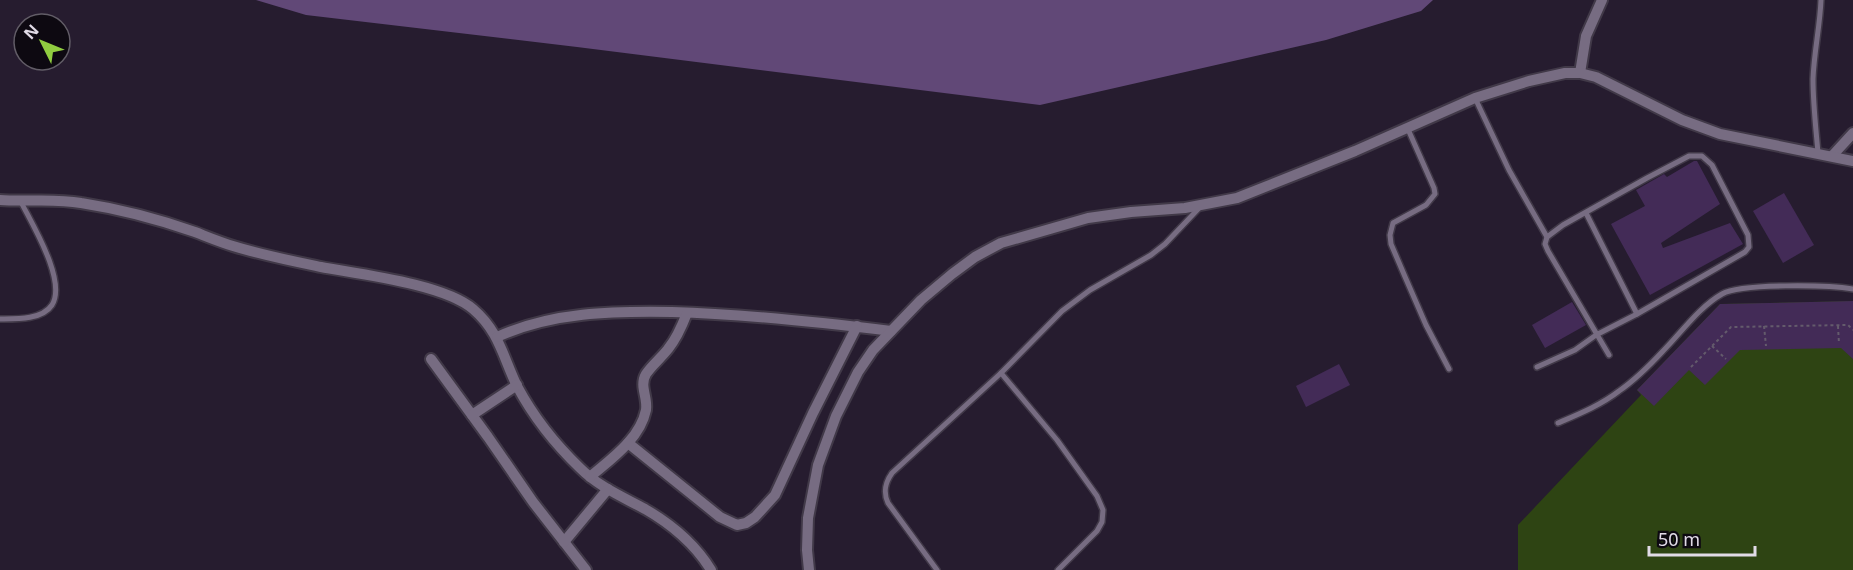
<svg xmlns="http://www.w3.org/2000/svg" width="1853" height="570" font-family="'Noto Sans',sans-serif">
	<style>
		.green { fill: #2e4413 }
		.water { fill: #614877 }
		.building { fill: #432b57 }
		.lines { fill: none; stroke-linecap: round; stroke-linejoin: round }
		.service-casing { stroke: #413948; stroke-width: 8 }
		.minor-casing { stroke: #413948; stroke-width: 14 }
		.path { stroke: #645b6c; stroke-width: 2; stroke-dasharray: 3 3; stroke-linecap: butt }
		.service { stroke: #776c82; stroke-width: 5 }
		.minor { stroke: #776c82; stroke-width: 10 }
	</style>
	<rect width="100%" height="100%" fill="#261c2f"/>
	<polygon class="green" points="1853,301 1853,570 1518,570 1518,525 1641,395 1637,390 1720,304"/>
	<polygon class="water" points="256,0 1433,0 1421,11 1326,40 1040,105 577,47 306,15"/>
	<g class="building">
		<polygon points="1694,161 1697,161 1720,204 1661,243 1663,248 1730,223 1743,244 1650,295 1611,224 1645,206 1636,190 1664,174 1667,177"/>
		<polygon points="1784,193 1814,245 1783,263 1753,211"/>
		<polygon points="1853,301 1853,359 1841,348 1740,350 1705,385 1689,370 1654,406 1637,390 1720,304"/>
		<polygon points="1572,302 1586,325 1545,348 1532,325"/>
		<polygon points="1339,364 1350,385 1306,407 1296,386"/>
	</g>
	<g class="lines">
		<defs>
			<g id="service">
				<polyline points="1475,98 1509,170 1547,237"/>
				<polyline points="1407,127 1434,188 1435,194 1426,205 1393,223 1390,235 1391,244 1406,279 1426,325 1449,369"/>
				<path d="M 1818,153 C 1816,129 1813,104 1813,79 C 1814,52 1820,26 1821,0"/>
				<polyline points="1586,213 1637,314"/>
				<path d="M 0,319 C 16,319 42,320 52,305 C 67,281 32,224 21,202"/>
				<polyline points="1537,367 1575,350 1596,335 1637,314 1745,252 1749,247 1748,235 1712,165 1702,156 1689,156 1647,178 1563,225 1547,237 1545,244 1548,251 1609,355"/>
				<polyline points="1001,373 1057,440 1097,496 1103,510 1102,522 1097,531 1058,570"/>
				<path d="M 1558,423 C 1579,414 1601,405 1619,391 C 1635,380 1650,365 1663,351 C 1681,333 1699,307 1722,294 C 1741,283 1829,285 1853,289"/>
				<path d="M 937,570 L 888,503 C 883,492 885,483 892,473 L 1001,373 L 1062,311 L 1090,290 L 1151,255 L 1165,244 L 1201,206"/>
			</g>
			<g id="minor">
				<polyline points="1580,73 1586,36 1602,0"/>
				<polyline points="1832,156 1853,133"/>
				<path d="M 0,200 C 27,202 54,198 81,203 C 120,209 158,219 195,232 C 208,237 220,242 233,246 C 262,255 292,261 321,267 C 359,274 444,284 473,309 C 499,331 503,357 517,386 C 533,416 556,445 580,468 C 599,487 623,497 645,509 C 671,524 695,544 711,570"/>
				<path d="M 497,337 C 552,312 612,311 672,312 C 745,314 818,322 891,331"/>
				<polyline points="431,359 488,437 533,502 586,570"/>
				<polyline points="472,415 517,385"/>
				<polyline points="628,443 720,517 737,525 746,523 755,517 775,495 813,413 857,326"/>
				<path d="M 590,477 C 611,459 640,439 646,410 C 648,397 639,386 646,374 C 652,365 661,358 668,349 C 677,338 682,326 687,313"/>
				<polyline points="564,542 608,489"/>
				<polyline points="809,570 807,550 808,518 818,465 836,416 858,372 873,350 921,300 952,274 975,257 1001,243 1088,218 1131,212 1185,208 1237,198 1355,151 1475,98 1529,81 1565,73 1580,73 1596,77 1682,120 1720,134 1853,161"/>
			</g>
		</defs>
		<use href="#service" class="service-casing"/>
		<use href="#minor" class="minor-casing"/>
		<g class="path">
			<polyline points="1764,326 1766,346"/>
			<polyline points="1838,326 1839,344"/>
			<polyline points="1712,346 1726,359"/>
			<polyline points="1691,367 1731,327 1848,325 1853,330"/>
		</g>
		<use href="#service" class="service"/>
		<use href="#minor" class="minor"/>
	</g>
	<g transform="translate(42 42) rotate(313)"><circle r="28" fill="#0d0911" stroke="#625d67" stroke-width="1.5"/>
	<path d="M0-4.5L10 22L0 15L-10 22Z" fill="#90cd40"/>
	<text y="-9" font-size="16" font-weight="bold" text-anchor="middle" fill="#e1dbe7">N</text>
	</g>
	<path d="M1649 546v9h106v-9" fill="none" stroke="#e1dbe7" stroke-width="3"/>
	<text x="1658" y="546" font-size="18" fill="#e1dbe7" stroke="#0d0911" stroke-width="4.5" paint-order="stroke">50 m</text>
</svg>
